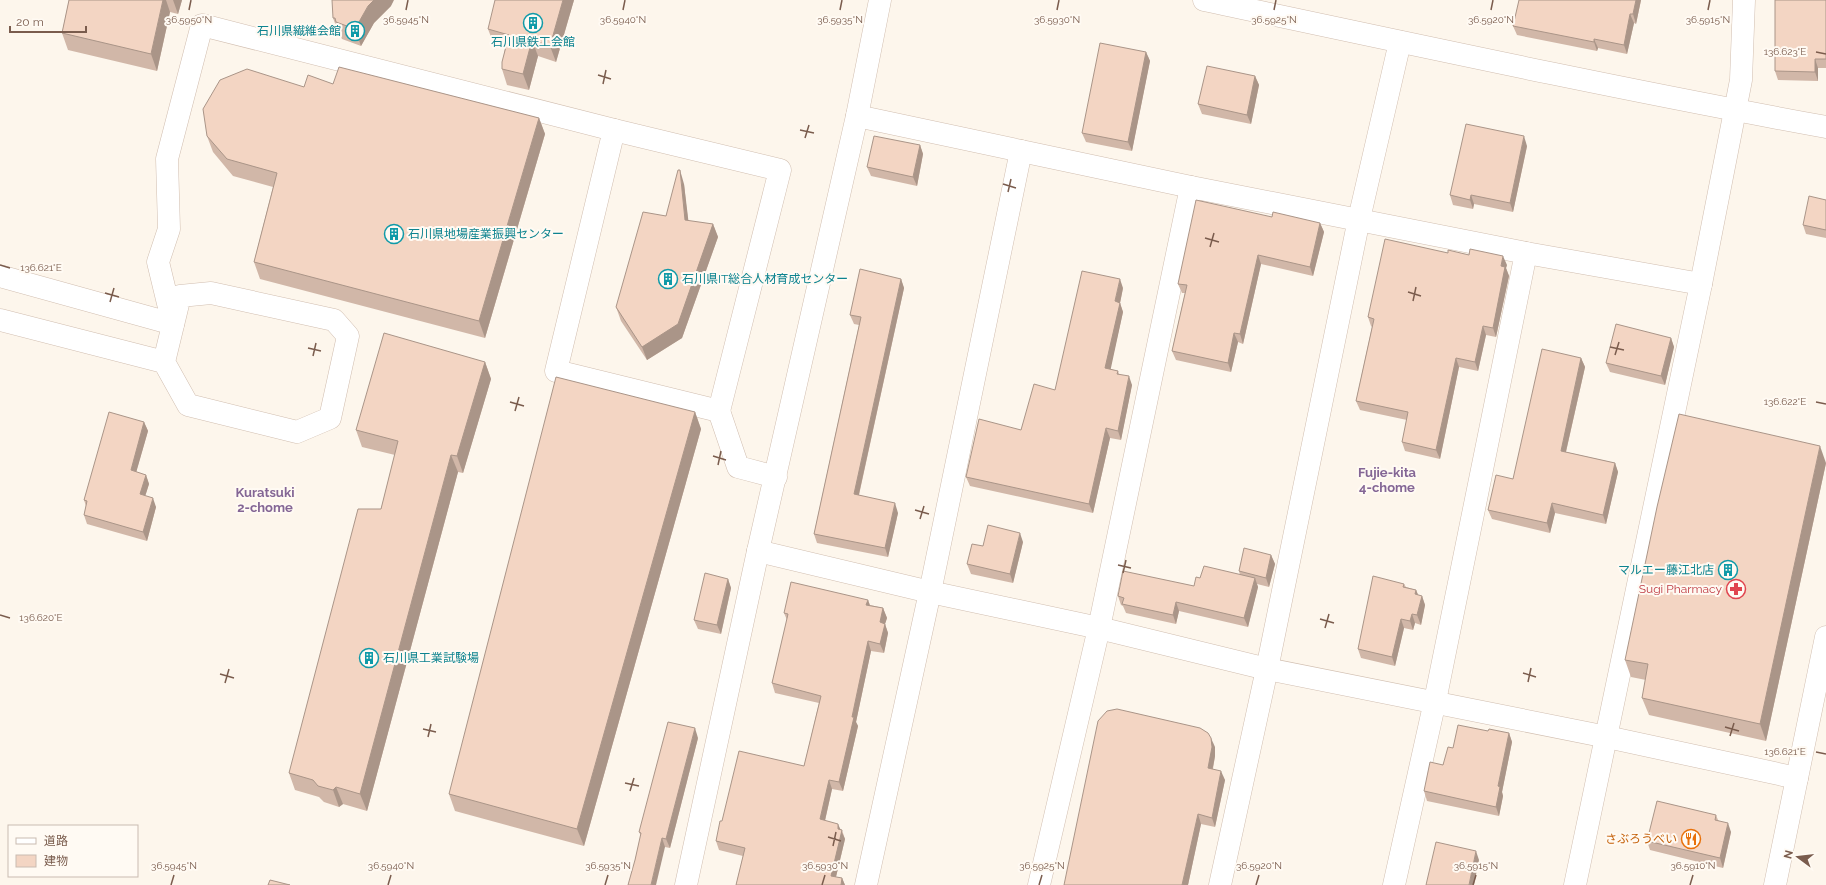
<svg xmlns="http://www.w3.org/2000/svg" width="1826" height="885" font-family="Raleway,'Noto Sans JP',sans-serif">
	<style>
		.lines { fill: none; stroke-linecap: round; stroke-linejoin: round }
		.minor-casing { stroke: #d1beb0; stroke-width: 23 }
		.minor { stroke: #fff; stroke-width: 22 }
		.wall { fill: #d1b7a8 }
		.shaded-wall { fill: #aa9588 }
		.building { fill: #f3d5c3; stroke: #aa9588 }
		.ticks { fill: none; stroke: #7a5c4d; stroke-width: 1.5 }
		.labels { text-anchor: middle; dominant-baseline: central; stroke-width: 4; stroke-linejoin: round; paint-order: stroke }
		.culture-label { font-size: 12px; fill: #0d838f; stroke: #fffaf3; text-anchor: start }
		.health-label { font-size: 12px; fill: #be3a42; stroke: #fffaf3; text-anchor: end }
		.food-label { font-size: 12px; fill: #c56008; stroke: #fffaf3; text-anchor: end }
		.neighbourhood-label { font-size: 13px; font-weight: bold; fill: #846695; stroke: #fffaf3 }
		.ticks-label { font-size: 10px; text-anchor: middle; fill: #7a5c4d; stroke: #fffaf3; stroke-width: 4; stroke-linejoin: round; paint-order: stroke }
	</style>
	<rect width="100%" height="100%" fill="#fdf6ec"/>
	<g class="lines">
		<defs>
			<g id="minor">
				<path d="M 1204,0 C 1411,44 1618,89 1826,127"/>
				<polyline points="857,116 1021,151 930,592 1099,628 1267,669 1607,737 1797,778"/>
				<polyline points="614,130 780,170 719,411"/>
				<polyline points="1021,151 1191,187 1526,253 1435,701 1394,885"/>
				<polyline points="1526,253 1701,284"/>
				<polyline points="0,276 173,324 158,262 169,229 167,159 202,25 614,130 556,371 719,411 738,467 776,477"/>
				<polyline points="0,320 164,362 188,405 297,432 330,418 348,336 334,320 211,293 180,296 164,362"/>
				<polyline points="758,551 930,592 866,885"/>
				<polyline points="686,885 758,551 857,116 880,0"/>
				<polyline points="1039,885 1099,628 1191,187"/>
				<polyline points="1220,885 1267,669 1359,219 1400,42"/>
				<polyline points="1575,885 1701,284 1741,80 1744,0"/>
				<polyline points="1775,885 1826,637"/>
			</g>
		</defs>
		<use href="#minor" class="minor-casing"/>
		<use href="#minor" class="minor"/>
	</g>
	<g class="wall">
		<polygon points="69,0 182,0 178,14 170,12 157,71 68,50 62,33"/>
		<polygon points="574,0 556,62 538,56 529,90 507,85 502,69 505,48 494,45 488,29"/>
		<polygon points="1641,0 1636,24 1634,23 1627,54 1598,48 1597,51 1517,35 1513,26"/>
		<polygon points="1826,0 1826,68 1818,68 1818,81 1778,80 1775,71"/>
		<polygon points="391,6 374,23 361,46 342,39 340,35 339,34 333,18"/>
		<polygon points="1146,52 1150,61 1132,151 1086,142 1082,133"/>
		<polygon points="1255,76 1259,85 1251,124 1202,114 1198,104"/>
		<polygon points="333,84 539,118 545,134 485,338 260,279 254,262 273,187 233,176 213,152 207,136 304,87"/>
		<polygon points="920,145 923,154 917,186 871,176 867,167"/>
		<polygon points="1527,146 1513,212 1474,204 1473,209 1453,205 1450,195"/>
		<polygon points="684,184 688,221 713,224 718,237 682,338 647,360 621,321 616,307 666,216"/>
		<polygon points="1826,200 1826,238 1806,234 1803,225"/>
		<polygon points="1272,217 1320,223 1324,232 1313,276 1261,264 1243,344 1238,342 1231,372 1176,360 1172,351 1185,293 1182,293 1178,284"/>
		<polygon points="1507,265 1506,268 1509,276 1496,337 1486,335 1478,371 1459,367 1440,459 1405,451 1402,442 1407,420 1360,410 1356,401 1372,327 1371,326 1368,317"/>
		<polygon points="901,279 904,288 859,495 898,513 888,557 817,543 814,534 859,325 854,324 850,315"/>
		<polygon points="1123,288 1120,303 1123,312 1110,369 1118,371 1119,374 1132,385 1121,440 1110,438 1093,513 970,486 966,477 1021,430 1055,390"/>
		<polygon points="1671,338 1674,347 1665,385 1610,372 1606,363"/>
		<polygon points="1581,358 1585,367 1566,452 1615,463 1618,472 1606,524 1555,513 1550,533 1492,519 1488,510 1513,479"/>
		<polygon points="485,362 491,379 463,473 458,472 367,811 343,804 339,807 324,802 319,797 295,790 289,773 381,509 395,455 362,447 356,430"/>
		<polygon points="695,412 701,429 584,846 455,811 449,794"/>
		<polygon points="144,422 148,431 136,472 146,475 149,484 145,496 156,507 147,541 87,524 84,515 86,506 84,500"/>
		<polygon points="1826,463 1766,741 1649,715 1642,698 1646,680 1631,677 1625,660"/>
		<polygon points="1023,542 1013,583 971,574 967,564 983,546"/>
		<polygon points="1271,555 1275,564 1269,587 1257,584 1258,587 1248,627 1179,611 1176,624 1126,613 1123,606 1121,605 1118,596 1194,586 1200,578 1240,575 1239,571"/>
		<polygon points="728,579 731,588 721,634 698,629 694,620"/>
		<polygon points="1404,584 1406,587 1416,590 1418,595 1422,596 1425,605 1421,625 1415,623 1413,630 1404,628 1395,666 1361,658 1358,649"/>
		<polygon points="868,600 870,605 883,608 887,618 885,624 888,633 884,653 871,651 856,722 858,726 843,791 832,789 825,821 842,830 845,839 836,877 842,878 845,885 736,885 743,856 719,850 716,841 804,766 819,703 775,693 772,683 787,620 784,613"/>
		<polygon points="1488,731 1509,733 1512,742 1502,792 1503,796 1499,816 1427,801 1424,791 1443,765 1453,748"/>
		<polygon points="698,738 670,848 665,847 635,860 641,836 639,832"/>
		<polygon points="1215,747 1215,756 1213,769 1225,780 1215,827 1201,824 1188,885 1064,885"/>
		<polygon points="1716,815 1718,820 1731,832 1723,868 1650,850 1647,841"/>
	</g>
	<g class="shaded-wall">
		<polygon points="163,0 166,0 170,12 157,71 151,54"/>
		<polygon points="173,0 182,0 178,14"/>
		<polygon points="374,0 394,0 391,6 374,23 361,46 355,29 368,6"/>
		<polygon points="563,0 574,0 556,62 550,46"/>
		<polygon points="1636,0 1641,0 1636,24 1633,14"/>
		<polygon points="1630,14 1634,23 1627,54 1624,45"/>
		<polygon points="1594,39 1598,48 1597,51 1594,42"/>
		<polygon points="532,40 538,56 529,90 523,74"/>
		<polygon points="1146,52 1150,61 1132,151 1128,142"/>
		<polygon points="1815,59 1818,68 1818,81 1815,72"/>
		<polygon points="1255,76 1259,85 1251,124 1247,115"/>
		<polygon points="539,118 545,134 485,338 479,321"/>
		<polygon points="1524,136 1527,146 1513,212 1510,203"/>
		<polygon points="920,145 923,154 917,186 913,177"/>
		<polygon points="680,170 684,184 690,234 685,220"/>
		<polygon points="1471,195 1474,204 1473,209 1470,200"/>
		<polygon points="1320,223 1324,232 1313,276 1310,267"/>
		<polygon points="713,224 718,237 682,338 647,360 642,347"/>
		<polygon points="1258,255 1261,264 1243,344 1240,334"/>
		<polygon points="1503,256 1507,265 1506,268 1509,276 1496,337 1493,328 1501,266"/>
		<polygon points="901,279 904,288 857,503 854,494"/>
		<polygon points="1120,279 1123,288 1120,303 1123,312 1109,377 1105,368 1115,301"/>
		<polygon points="1483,326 1486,335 1478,371 1475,362"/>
		<polygon points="1234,333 1238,342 1231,372 1228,363"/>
		<polygon points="1671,338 1674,347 1665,385 1661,376"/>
		<polygon points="1456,358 1459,367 1440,459 1436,450"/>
		<polygon points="1581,358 1585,367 1564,460 1561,451"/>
		<polygon points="485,362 491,379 463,473 457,456"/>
		<polygon points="1129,376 1132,385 1121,440 1118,431"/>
		<polygon points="695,412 701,429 584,846 577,829"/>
		<polygon points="144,422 148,431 134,480 131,470"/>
		<polygon points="1106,428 1110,438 1093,513 1089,504"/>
		<polygon points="1820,446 1826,463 1766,741 1760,724"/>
		<polygon points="451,455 458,472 367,811 360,794"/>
		<polygon points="1615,463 1618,472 1606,524 1603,515"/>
		<polygon points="146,475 149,484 143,503 140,494"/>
		<polygon points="153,498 156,507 147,541 143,532"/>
		<polygon points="895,503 898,513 888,557 885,548"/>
		<polygon points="1552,503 1555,513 1550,533 1547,523"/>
		<polygon points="1020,533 1023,542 1013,583 1010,574"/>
		<polygon points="1271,555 1275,564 1269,587 1266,578"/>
		<polygon points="1255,578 1258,587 1248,627 1244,618"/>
		<polygon points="728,579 731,588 721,634 717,625"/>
		<polygon points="1416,590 1420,599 1415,594"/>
		<polygon points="1422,596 1425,605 1421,625 1417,615"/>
		<polygon points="868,600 871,609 866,605"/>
		<polygon points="1176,602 1179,611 1176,624 1173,615"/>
		<polygon points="883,608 887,618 885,624 888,633 884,653 880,644 880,622"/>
		<polygon points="1412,614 1415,623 1413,630 1410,621"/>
		<polygon points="1401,619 1404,628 1395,666 1392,657"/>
		<polygon points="868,641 871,651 856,722 858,726 843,791 839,782 852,717"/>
		<polygon points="695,728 698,738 670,848 666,839"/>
		<polygon points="1509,733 1512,742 1502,792 1503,796 1499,816 1496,807 1498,786"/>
		<polygon points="1211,738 1215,747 1215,756 1211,777 1208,768"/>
		<polygon points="1221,771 1225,780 1215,827 1212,818"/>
		<polygon points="829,780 832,789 823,829 820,819"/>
		<polygon points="336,787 343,804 339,807 333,790"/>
		<polygon points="1198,814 1201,824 1188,885 1182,885"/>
		<polygon points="1728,823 1731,832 1723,868 1720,858"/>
		<polygon points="838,824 845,839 834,885 831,876"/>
		<polygon points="662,838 665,847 656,885 651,885"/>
		<polygon points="1476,851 1479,860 1474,885 1469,885"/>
		<polygon points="842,878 845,885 841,885"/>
	</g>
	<g class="building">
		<polygon points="69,0 163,0 151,54 62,33"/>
		<polygon points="332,0 374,0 368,6 355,29 336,22 335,18 333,18"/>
		<polygon points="495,0 563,0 550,46 532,40 523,74 502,69 502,62 509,35 488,29"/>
		<polygon points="1519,0 1636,0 1633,14 1630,14 1624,45 1594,39 1594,42 1513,26"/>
		<polygon points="1775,0 1826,0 1826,59 1815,59 1815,72 1775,71"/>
		<polygon points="1100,43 1146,52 1128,142 1082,133"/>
		<polygon points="1207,66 1255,76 1247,115 1198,104"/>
		<polygon points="339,67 539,118 479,321 254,262 277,173 227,159 207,136 203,109 220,80 247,69 304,87 308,75 333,84"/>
		<polygon points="1466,124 1524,136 1510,203 1471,195 1470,200 1450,195"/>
		<polygon points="874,136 920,145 913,177 867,167"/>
		<polygon points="678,170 680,170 685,220 713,224 678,324 642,347 616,307 643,212 666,216"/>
		<polygon points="1809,196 1826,200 1826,230 1803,225"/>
		<polygon points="1196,200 1272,217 1273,212 1320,223 1310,267 1258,255 1240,334 1234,333 1228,363 1172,351 1187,285 1178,284"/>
		<polygon points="1385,239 1448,253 1448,250 1469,255 1470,249 1503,256 1501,266 1505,267 1493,328 1483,326 1475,362 1456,358 1436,450 1402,442 1408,412 1356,401 1374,319 1368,317"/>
		<polygon points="860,269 901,279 854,494 895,503 885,548 814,534 861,317 850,315"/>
		<polygon points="1082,271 1120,279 1115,301 1120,303 1105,368 1118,371 1117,374 1129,376 1118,431 1106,428 1089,504 966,477 979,419 1021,430 1034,384 1055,390"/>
		<polygon points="1616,324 1671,338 1661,376 1606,363"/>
		<polygon points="384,333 485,362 457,456 451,455 360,794 336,787 333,790 318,786 313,780 289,773 358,509 381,509 398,441 356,430"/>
		<polygon points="1542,349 1581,358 1561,451 1615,463 1603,515 1552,503 1547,523 1488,510 1496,475 1513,479"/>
		<polygon points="556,377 695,412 577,829 449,794"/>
		<polygon points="109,412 144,422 131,470 146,475 140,494 153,498 143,532 84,515 87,501 84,500"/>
		<polygon points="1679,414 1820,446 1760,724 1642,698 1648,664 1625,660 1657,507"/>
		<polygon points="988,525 1020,533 1010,574 967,564 972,544 983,546"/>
		<polygon points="1244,548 1271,555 1266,578 1239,571"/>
		<polygon points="1204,566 1255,578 1244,618 1176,602 1173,615 1122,604 1124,598 1118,596 1123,571 1194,586 1196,577 1200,578"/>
		<polygon points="705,573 728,579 717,625 694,620"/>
		<polygon points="1373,576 1404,584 1403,587 1416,590 1415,594 1422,596 1417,615 1412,614 1410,621 1401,619 1392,657 1358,649"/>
		<polygon points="791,582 868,600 866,605 883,608 880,622 885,624 880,644 868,641 852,717 854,717 839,782 829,780 820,819 838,824 838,829 842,830 831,876 842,878 841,885 736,885 745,848 716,841 720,821 722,821 739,751 804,766 821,696 772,683 788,614 784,613"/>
		<polygon points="1117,709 1200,728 1208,733 1211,738 1212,747 1208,768 1221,771 1212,818 1198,814 1182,885 1064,885 1098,721 1107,711"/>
		<polygon points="668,722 695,728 666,839 662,838 651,885 628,885 635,860 641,833 639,832"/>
		<polygon points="1458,725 1488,731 1489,729 1509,733 1498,786 1500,787 1496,807 1424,791 1430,762 1443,765 1448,747 1453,748"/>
		<polygon points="1657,801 1716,815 1715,820 1728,823 1720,858 1647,841"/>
		<polygon points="1436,842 1476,851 1469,885 1426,885"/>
		<polygon points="270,880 290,885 268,885"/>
	</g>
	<path class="ticks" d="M 189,10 L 191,0M 406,10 L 408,0M 623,10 L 625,0M 840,10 L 842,0M 1057,10 L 1059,0M 1274,10 L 1276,0M 1491,10 L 1493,0M 1708,10 L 1710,0M 1816,52 L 1826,54M 598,75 L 611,79M 603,84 L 606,70M 800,130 L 814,133M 805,138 L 809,125M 1003,184 L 1016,188M 1008,192 L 1011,179M 1205,238 L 1219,242M 1210,247 L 1214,233M 0,265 L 10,268M 1408,292 L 1421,296M 105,293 L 119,297M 1413,301 L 1416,287M 110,302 L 114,288M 1610,347 L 1624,350M 308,348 L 321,351M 1615,355 L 1619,342M 313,356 L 316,343M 510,402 L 524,406M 1816,402 L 1826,404M 515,411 L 519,397M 713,456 L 726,460M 718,465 L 721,451M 915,510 L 929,514M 920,519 L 924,506M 1118,565 L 1131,568M 1123,573 L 1126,560M 0,615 L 10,618M 1320,619 L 1334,623M 1325,628 L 1329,614M 1523,673 L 1536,677M 220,674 L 234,678M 1528,682 L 1531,668M 225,683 L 229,669M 1725,727 L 1739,731M 423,729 L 436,732M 1730,736 L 1734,723M 428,737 L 431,724M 1816,752 L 1826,754M 625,783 L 639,786M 630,791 L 634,778M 828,837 L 841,841M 833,846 L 836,832M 171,885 L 174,875M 388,885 L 391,875M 605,885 L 608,875M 822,885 L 825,875M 1039,885 L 1042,875M 1256,885 L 1259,875M 1473,885 L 1476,875M 1690,885 L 1693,875"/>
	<defs>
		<symbol id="building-ring" viewBox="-11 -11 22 22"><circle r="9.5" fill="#fffaf3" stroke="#0f9aa8" stroke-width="1.5"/><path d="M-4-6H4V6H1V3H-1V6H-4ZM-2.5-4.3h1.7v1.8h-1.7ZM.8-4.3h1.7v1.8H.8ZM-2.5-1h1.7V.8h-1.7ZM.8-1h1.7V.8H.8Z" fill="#0f9aa8"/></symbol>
		<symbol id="pharmacy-ring" viewBox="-11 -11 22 22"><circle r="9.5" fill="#fffaf3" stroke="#e0444e" stroke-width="1.5"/><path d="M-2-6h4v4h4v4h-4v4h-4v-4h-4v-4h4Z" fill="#e0444e"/></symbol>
		<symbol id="restaurant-ring" viewBox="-11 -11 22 22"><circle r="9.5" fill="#fffaf3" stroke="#e8710a" stroke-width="1.5"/><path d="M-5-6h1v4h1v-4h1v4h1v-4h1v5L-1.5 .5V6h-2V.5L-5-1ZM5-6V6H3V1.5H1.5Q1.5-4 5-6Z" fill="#e8710a"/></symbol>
	</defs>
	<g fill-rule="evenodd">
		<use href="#building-ring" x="522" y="12" width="22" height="22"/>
		<use href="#building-ring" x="344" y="20" width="22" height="22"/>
		<use href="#building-ring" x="383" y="223" width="22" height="22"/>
		<use href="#building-ring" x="657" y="268" width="22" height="22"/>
		<use href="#building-ring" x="1717" y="559" width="22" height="22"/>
		<use href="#pharmacy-ring" x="1725" y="578" width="22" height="22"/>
		<use href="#building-ring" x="358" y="647" width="22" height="22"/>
		<use href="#restaurant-ring" x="1680" y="828" width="22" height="22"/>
	</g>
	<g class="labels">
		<g class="culture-label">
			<text x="341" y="31" text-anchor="end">石川県繊維会館</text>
			<text x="533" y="42" text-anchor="middle">石川県鉄工会館</text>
			<text x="408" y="234">石川県地場産業振興センター</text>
			<text x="682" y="279">石川県IT総合人材育成センター</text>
			<text x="1714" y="570" text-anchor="end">マルエー藤江北店</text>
			<text x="383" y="658">石川県工業試験場</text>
		</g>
		<g class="health-label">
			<text x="1722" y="589">Sugi Pharmacy</text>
		</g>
		<g class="food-label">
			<text x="1677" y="839">さぶろうべい</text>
		</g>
		<g class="neighbourhood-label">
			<text x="1387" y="472">Fujie-kita<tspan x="1387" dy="15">4-chome</tspan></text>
			<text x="265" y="492">Kuratsuki<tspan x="265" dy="15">2-chome</tspan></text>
		</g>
	</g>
	<g class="ticks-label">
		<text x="406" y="23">36.5945°N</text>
		<text x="623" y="23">36.5940°N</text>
		<text x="840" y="23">36.5935°N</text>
		<text x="1057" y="23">36.5930°N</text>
		<text x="1274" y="23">36.5925°N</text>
		<text x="1491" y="23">36.5920°N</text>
		<text x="189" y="23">36.5950°N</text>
		<text x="1708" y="23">36.5915°N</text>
		<text x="1785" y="55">136.623°E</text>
		<text x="41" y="271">136.621°E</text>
		<text x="1785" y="405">136.622°E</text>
		<text x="41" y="621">136.620°E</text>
		<text x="1785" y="755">136.621°E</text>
		<text x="174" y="869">36.5945°N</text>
		<text x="391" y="869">36.5940°N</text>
		<text x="608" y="869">36.5935°N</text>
		<text x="825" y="869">36.5930°N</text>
		<text x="1042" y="869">36.5925°N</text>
		<text x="1259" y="869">36.5920°N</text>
		<text x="1476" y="869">36.5915°N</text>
		<text x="1693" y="869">36.5910°N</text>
	</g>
	<rect x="8" y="825" width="130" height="52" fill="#fffaf3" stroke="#cabbb1"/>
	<rect x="16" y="838" width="20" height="6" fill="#ffffff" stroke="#cabbb1"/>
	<text x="44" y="845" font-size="12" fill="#7a5c4d">道路</text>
	<rect x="16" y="855" width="20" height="12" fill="#f3d5c3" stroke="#cabbb1"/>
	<text x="44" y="865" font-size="12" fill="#7a5c4d">建物</text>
	<g transform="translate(1798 857) rotate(285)" stroke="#fffaf3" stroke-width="3" paint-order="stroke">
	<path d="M0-3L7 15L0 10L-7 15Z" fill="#7a5c4d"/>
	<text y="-6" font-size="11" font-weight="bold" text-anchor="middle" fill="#7a5c4d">N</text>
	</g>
	<path d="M10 26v6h76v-6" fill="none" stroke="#7a5c4d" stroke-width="2"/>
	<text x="16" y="26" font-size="12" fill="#7a5c4d" stroke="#fffaf3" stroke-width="3" paint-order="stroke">20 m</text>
</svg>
